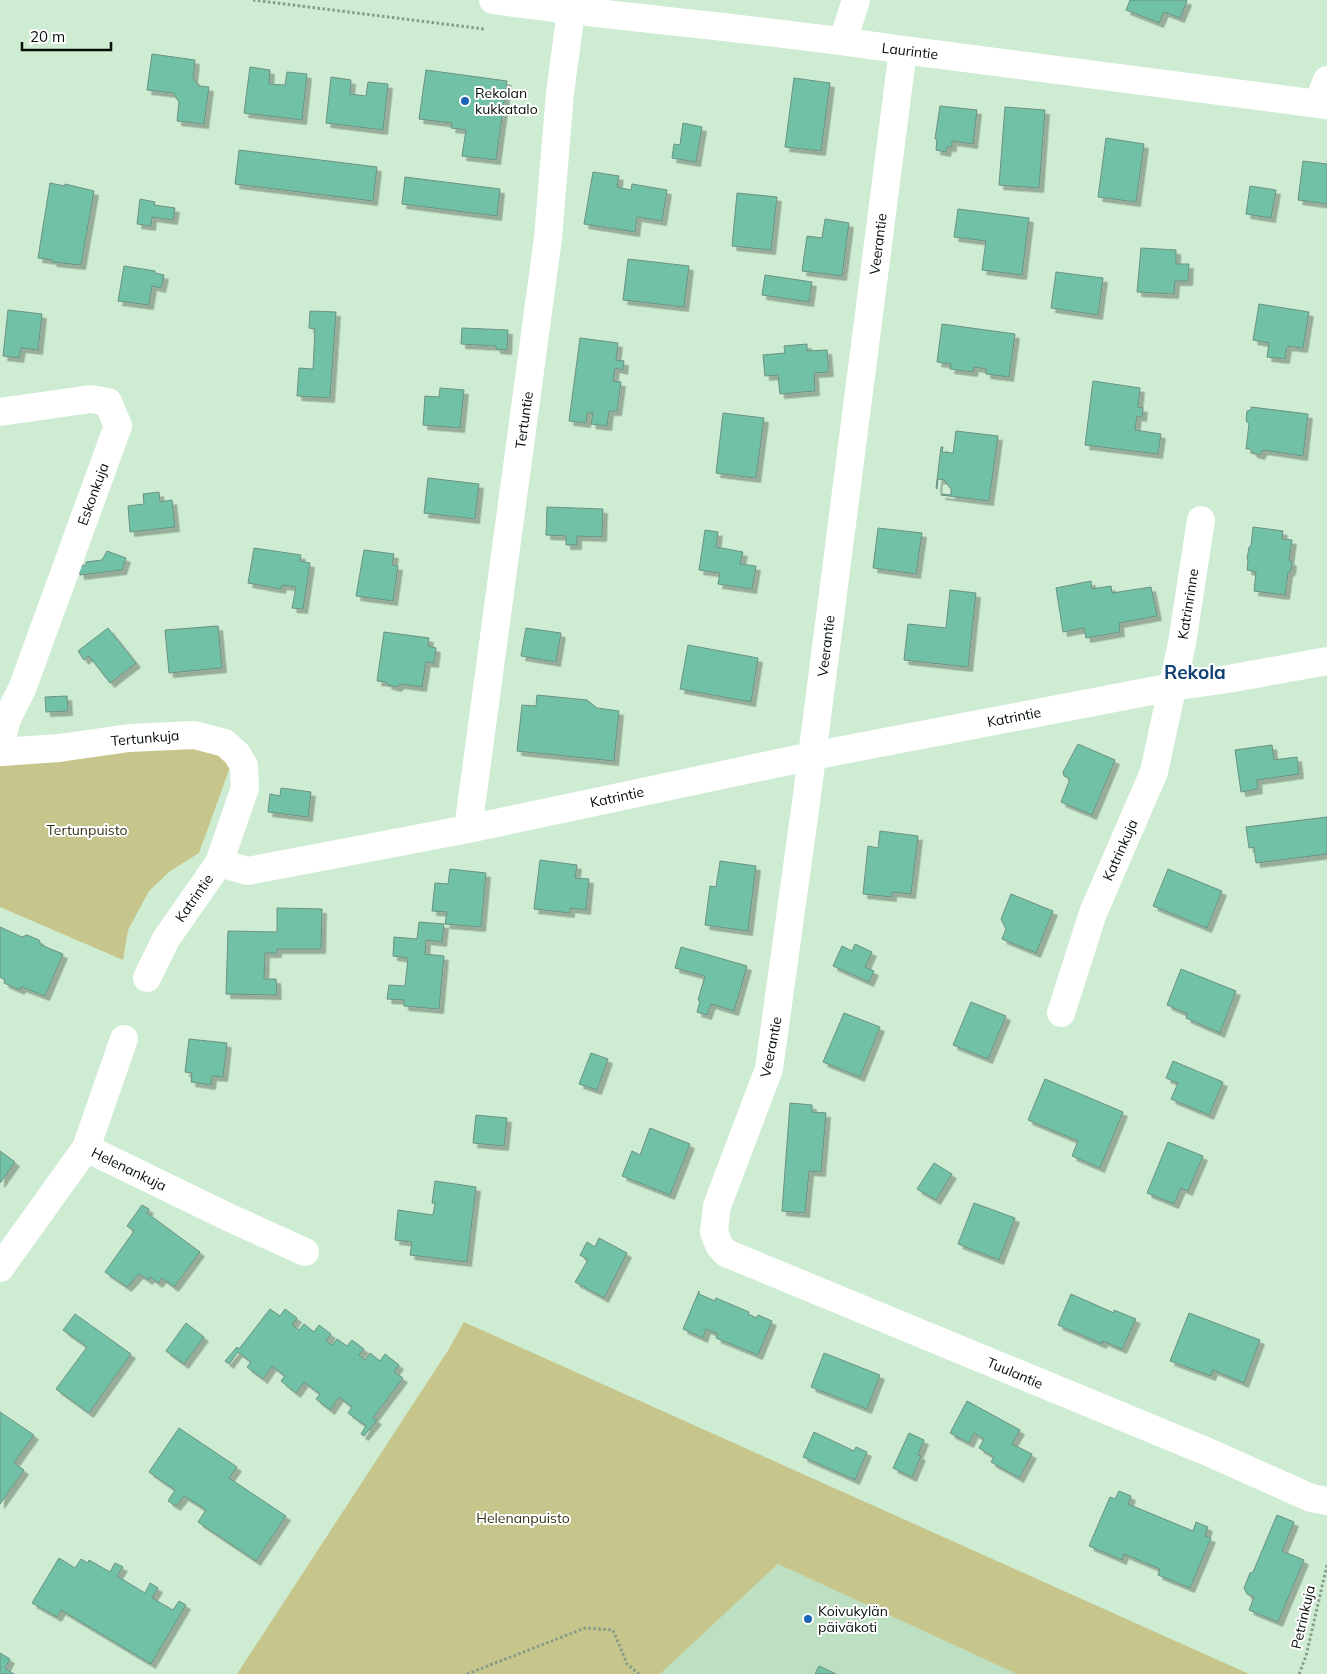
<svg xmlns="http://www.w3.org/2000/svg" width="1327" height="1674" font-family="Mulish,sans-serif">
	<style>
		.built { fill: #bce0c1 }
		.green { fill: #c6c58c }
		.building { fill: #70c1a5; stroke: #6c9183; filter: url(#shadow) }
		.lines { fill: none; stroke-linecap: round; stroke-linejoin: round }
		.path { stroke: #869c89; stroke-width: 3; stroke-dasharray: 2.5 2.5; stroke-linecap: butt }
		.street { stroke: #fff; stroke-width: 28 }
		.secondary { stroke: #fff; stroke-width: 28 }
		.poi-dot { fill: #1a66b5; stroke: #fff; stroke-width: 2 }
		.labels { text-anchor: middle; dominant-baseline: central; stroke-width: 4; stroke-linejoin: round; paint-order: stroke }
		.street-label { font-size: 14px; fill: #050e07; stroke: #fff }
		.poi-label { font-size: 14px; fill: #050e07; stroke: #fff; text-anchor: start }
		.park-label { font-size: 14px; fill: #343214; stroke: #fff }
		.district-label { font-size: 19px; font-weight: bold; fill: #114073; stroke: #fff }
	</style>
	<defs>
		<filter id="shadow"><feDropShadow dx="4.5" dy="4.5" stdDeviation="0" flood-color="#0004"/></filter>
	</defs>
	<rect width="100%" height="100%" fill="#ceecd2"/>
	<polygon class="built" points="778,1564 1017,1674 660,1674"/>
	<g class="green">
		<polygon points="201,729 231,760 229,770 199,853 170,871 149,891 128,930 123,960 0,907 0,756"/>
		<polygon points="464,1322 1249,1674 1017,1674 778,1564 660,1674 237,1674 447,1352"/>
	</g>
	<g class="building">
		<polygon points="1130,0 1186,0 1187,1 1180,18 1164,12 1159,23 1126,10"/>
		<polygon points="152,54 195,60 193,78 199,86 209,87 204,124 177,121 179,102 173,93 147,90"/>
		<polygon points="250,67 270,70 269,84 285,85 287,72 307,74 302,120 244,113"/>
		<polygon points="426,70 507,81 496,160 462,156 466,130 451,128 452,123 419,119"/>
		<polygon points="331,77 351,80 350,94 366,96 368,82 388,84 383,130 326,123"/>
		<polygon points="794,78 830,83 821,151 785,147"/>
		<polygon points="940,106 977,110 973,144 952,141 952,147 947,147 946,152 936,150 937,139 935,139"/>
		<polygon points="1005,107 1045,110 1039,188 999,185"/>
		<polygon points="683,123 702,127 696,162 672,158 674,144 680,145"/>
		<polygon points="1106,138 1144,144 1136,202 1098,197"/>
		<polygon points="239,150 377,167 373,201 235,184"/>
		<polygon points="1303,161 1327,164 1327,204 1298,200"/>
		<polygon points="593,172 619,176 617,187 631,190 632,184 667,190 662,221 637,217 635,232 584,224"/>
		<polygon points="405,177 500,189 497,216 402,204"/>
		<polygon points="50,183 65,186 65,184 94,191 81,265 52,262 53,260 38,258"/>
		<polygon points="1250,186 1276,190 1271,218 1246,214"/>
		<polygon points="737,193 777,197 771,250 732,246"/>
		<polygon points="140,199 155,202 154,205 175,208 173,220 152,217 151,226 137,224"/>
		<polygon points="958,209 1029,218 1022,275 982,270 986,241 954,237"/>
		<polygon points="825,219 849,223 842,276 802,271 807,236 822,238"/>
		<polygon points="1141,248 1176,250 1176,264 1189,264 1188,281 1175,281 1174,294 1137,292"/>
		<polygon points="628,259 689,266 684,307 623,300"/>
		<polygon points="124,266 155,271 155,273 164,275 161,288 152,286 149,305 118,301"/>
		<polygon points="1056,272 1103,278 1098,315 1051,308"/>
		<polygon points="765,275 812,282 809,302 762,295"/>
		<polygon points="1259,304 1309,312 1303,348 1287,346 1285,359 1267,357 1269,343 1253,340"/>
		<polygon points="8,310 42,314 38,350 21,348 19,358 3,356"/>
		<polygon points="310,311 336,312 330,398 297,396 299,368 313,369 315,329 309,328"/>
		<polygon points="942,324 1015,334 1009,377 986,374 986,369 974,367 973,372 950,369 951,364 937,362"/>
		<polygon points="462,328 508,330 507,350 496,349 496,346 461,344"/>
		<polygon points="580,338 618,343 616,360 624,361 623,370 615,368 613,381 621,382 617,411 609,411 607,426 591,424 593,413 587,413 586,423 569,421"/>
		<polygon points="807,344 807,351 827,350 829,372 814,373 815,391 780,394 778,375 765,376 763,355 785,353 784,346"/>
		<polygon points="1093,381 1140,388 1138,407 1143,408 1142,417 1137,416 1135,430 1161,434 1158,454 1085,445"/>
		<polygon points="440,388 464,390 460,428 423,425 425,396 439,397"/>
		<polygon points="1251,407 1308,414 1303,456 1263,450 1260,455 1253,453 1250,449 1246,449 1249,424 1246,421 1247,411 1251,410"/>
		<polygon points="723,413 764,418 756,478 716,473"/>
		<polygon points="956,431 998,436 989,501 941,495 941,494 951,495 951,489 944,480 938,479 937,489 936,488 941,447 943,447 942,452 953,453"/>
		<polygon points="428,478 479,484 475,519 424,513"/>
		<polygon points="159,492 160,502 172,500 175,527 130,532 128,506 144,504 143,494"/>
		<polygon points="547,507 603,509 602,537 577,536 577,545 566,545 566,536 546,535"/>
		<polygon points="1253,527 1283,531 1282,539 1292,540 1289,560 1292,562 1291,570 1288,573 1285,595 1254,591 1256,572 1247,570 1248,560 1247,559 1249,547 1251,546"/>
		<polygon points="878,528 922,533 916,574 873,568"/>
		<polygon points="705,530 718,532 716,547 743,552 740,564 756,566 752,589 718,584 720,573 699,570"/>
		<polygon points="254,548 301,555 300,561 310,563 303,609 292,608 296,587 282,585 281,589 248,583"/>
		<polygon points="364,550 394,554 392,565 398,566 393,601 356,596"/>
		<polygon points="107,551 126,558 122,570 80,575 79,566 86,565 86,562 102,560"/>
		<polygon points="1091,581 1092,589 1111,586 1112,593 1151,587 1157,616 1119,623 1120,632 1086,638 1084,628 1063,632 1056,588"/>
		<polygon points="950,590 976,593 968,667 904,660 908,624 946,628"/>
		<polygon points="218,626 222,668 169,673 165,630"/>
		<polygon points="108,628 136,663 110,683 89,656 84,660 78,651"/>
		<polygon points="526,628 561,633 556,662 521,656"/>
		<polygon points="384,632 429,638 428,646 436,648 434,663 426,662 422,687 400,684 397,687 388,685 386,682 377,681"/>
		<polygon points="688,645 758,658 751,702 680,689"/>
		<polygon points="537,695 587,700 597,708 619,711 614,761 517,751 522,705 536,706"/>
		<polygon points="67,696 68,711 46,712 45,697"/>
		<polygon points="1078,744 1115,760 1092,815 1061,802 1070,779 1064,776 1063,772"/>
		<polygon points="1272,745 1274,760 1297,757 1299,774 1257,780 1258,789 1241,792 1235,750"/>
		<polygon points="281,788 311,792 308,817 268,812 270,794 280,796"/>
		<polygon points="1327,817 1327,854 1256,863 1254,847 1249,848 1246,827"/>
		<polygon points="880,831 918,836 911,894 892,892 892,897 863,894 868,846 878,848"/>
		<polygon points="540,860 577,865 575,878 589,879 586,910 570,908 570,913 534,909"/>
		<polygon points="720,861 756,866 748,931 705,925 710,886 716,887"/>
		<polygon points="450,869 486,873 481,927 445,924 447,912 432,911 435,883 448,884"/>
		<polygon points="1168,869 1222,891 1207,928 1153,906"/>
		<polygon points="1011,894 1053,911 1036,953 1002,939 1006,929 1001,919"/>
		<polygon points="277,908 322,909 321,949 277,949 277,953 265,953 264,979 276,979 277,995 226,994 228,931 277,932"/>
		<polygon points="419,922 444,924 442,942 426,940 425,954 444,956 439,1009 404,1006 404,1000 387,999 389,985 405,986 408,958 393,956 394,937 417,939"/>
		<polygon points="0,927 22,937 27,935 39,940 41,945 63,954 45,996 21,987 20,990 4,983 5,980 0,977"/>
		<polygon points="855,944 872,952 865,967 874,971 869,982 833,966 842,946 852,951"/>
		<polygon points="681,947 747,966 734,1011 711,1004 707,1015 697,1012 700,1001 698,1000 705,976 675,968"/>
		<polygon points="1181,969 1236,991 1220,1033 1186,1018 1188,1014 1167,1005"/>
		<polygon points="971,1002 1006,1016 988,1059 953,1045"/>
		<polygon points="844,1013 880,1027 860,1077 823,1062"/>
		<polygon points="189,1039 227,1043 223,1077 212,1076 211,1085 191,1082 192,1073 185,1072"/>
		<polygon points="591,1053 608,1059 597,1090 579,1084"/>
		<polygon points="1173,1061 1223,1082 1209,1115 1171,1099 1178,1083 1166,1078"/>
		<polygon points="1045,1079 1123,1112 1100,1168 1072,1156 1078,1141 1028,1120"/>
		<polygon points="790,1103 812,1105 812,1112 826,1113 821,1172 809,1171 805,1213 782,1211"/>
		<polygon points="476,1115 507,1118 504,1146 473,1143"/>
		<polygon points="650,1128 690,1144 670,1195 622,1176 632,1151 640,1155"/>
		<polygon points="1168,1142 1203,1156 1188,1191 1181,1188 1174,1204 1147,1193"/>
		<polygon points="0,1151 15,1162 0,1183"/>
		<polygon points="934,1163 952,1174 936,1200 917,1189"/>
		<polygon points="435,1181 476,1187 467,1262 410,1255 412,1242 395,1240 398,1210 433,1215 435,1203 432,1203"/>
		<polygon points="974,1203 1015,1218 999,1260 958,1244"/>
		<polygon points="142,1205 149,1209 147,1213 200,1252 174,1287 162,1278 158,1283 150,1277 148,1280 139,1274 127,1287 105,1272 134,1231 127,1226"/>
		<polygon points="599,1238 627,1253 604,1298 575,1282 588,1260 580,1255 587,1242 595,1247"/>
		<polygon points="699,1291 699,1294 715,1301 716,1298 749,1312 748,1314 756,1318 758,1315 772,1321 758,1355 716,1338 718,1334 706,1329 703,1338 683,1329"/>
		<polygon points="1071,1294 1114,1313 1114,1310 1136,1319 1122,1349 1103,1341 1102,1344 1058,1325"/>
		<polygon points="270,1309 280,1316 285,1309 297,1318 292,1325 299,1330 304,1324 314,1332 319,1325 331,1334 326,1341 332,1345 337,1339 347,1346 352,1340 364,1349 359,1355 365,1360 370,1353 380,1361 385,1354 399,1365 394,1372 403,1378 373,1418 377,1420 364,1436 361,1434 366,1426 348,1413 352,1407 339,1397 330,1410 316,1399 320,1394 304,1382 296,1393 281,1381 285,1376 272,1366 263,1379 247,1367 251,1362 238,1352 229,1364 225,1361 237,1347 239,1349"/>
		<polygon points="1189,1313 1260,1340 1244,1383 1213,1370 1211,1376 1170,1361"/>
		<polygon points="75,1314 131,1354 89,1413 56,1389 87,1347 63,1330"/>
		<polygon points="186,1323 204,1337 184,1364 166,1351"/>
		<polygon points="824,1353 880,1375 867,1409 811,1387"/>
		<polygon points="967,1401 1020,1430 1012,1444 1032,1454 1019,1478 991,1462 994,1457 979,1448 984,1439 974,1433 969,1443 950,1433"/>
		<polygon points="0,1412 34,1435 14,1463 24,1470 0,1504"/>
		<polygon points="179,1428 237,1467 229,1478 286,1516 256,1561 198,1522 206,1510 184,1496 176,1506 168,1501 175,1490 149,1472"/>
		<polygon points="814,1432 854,1451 856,1447 867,1452 855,1480 803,1457"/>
		<polygon points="909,1433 924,1440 918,1455 921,1456 912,1477 893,1468"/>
		<polygon points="1119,1491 1131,1496 1128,1504 1193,1531 1196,1522 1208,1527 1205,1536 1211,1538 1190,1588 1158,1575 1160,1569 1124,1554 1122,1560 1089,1546 1110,1497 1115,1499"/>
		<polygon points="1277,1515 1294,1522 1282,1551 1304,1560 1278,1622 1249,1610 1254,1597 1247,1594 1244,1588 1250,1573 1253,1572"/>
		<polygon points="59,1558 75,1568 81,1559 88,1563 89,1560 110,1572 115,1563 123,1567 117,1576 145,1593 150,1583 158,1588 152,1598 173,1610 179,1601 186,1605 151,1664 61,1610 57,1617 32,1603"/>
		<polygon points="0,1653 10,1659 5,1668 14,1674 0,1674"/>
		<polygon points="819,1666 836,1674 815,1674"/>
	</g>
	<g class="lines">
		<g class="path">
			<polyline points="253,0 484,29"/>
			<polyline points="467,1674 585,1628 613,1630 627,1664 639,1674"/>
			<polyline points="1299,1674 1306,1656 1327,1565"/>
		</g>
		<g class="street">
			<polyline points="843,41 856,0"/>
			<polyline points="903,50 807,795 769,1069 717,1206 714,1232 719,1245 726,1253 1208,1452 1311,1498 1327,1501"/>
			<polyline points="1318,103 1327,80"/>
			<path d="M 0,412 L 91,399 L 108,402 L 118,426 L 22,689 C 11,711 0,727 2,752 L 59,748 L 129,738 L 194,735 L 225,743 L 237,754 L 244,766 L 245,788 L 219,863"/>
			<polyline points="468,829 548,238 560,93 571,11"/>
			<polyline points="147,978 166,939 219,863 248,871 468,829 812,756 1172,687 1228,679 1327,661"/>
			<polyline points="1061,1013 1093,913 1154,772 1182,643 1201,520"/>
			<polyline points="86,1148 124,1039"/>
			<polyline points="0,1268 86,1148 228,1217 305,1252"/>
		</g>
		<path class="secondary" d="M 493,0 C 630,19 767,29 903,50 L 1327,105"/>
	</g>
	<g class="poi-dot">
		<circle cx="465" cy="101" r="5"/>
		<circle cx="808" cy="1619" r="5"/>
	</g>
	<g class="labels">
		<g class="street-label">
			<text transform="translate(910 51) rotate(7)">Laurintie</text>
			<text transform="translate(878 244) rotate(-83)">Veerantie</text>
			<text transform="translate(524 420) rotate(-82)">Tertuntie</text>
			<text transform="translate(93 494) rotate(-70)">Eskonkuja</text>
			<text transform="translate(1188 604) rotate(-81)">Katrinrinne</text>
			<text transform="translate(826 646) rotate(-83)">Veerantie</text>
			<text transform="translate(1014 717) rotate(-11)">Katrintie</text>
			<text transform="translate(145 738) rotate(-5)">Tertunkuja</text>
			<text transform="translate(617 797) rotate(-12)">Katrintie</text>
			<text transform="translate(1120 850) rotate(-66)">Katrinkuja</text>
			<text transform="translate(194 898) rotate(-55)">Katrintie</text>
			<text transform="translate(771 1047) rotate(-79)">Veerantie</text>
			<text transform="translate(129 1169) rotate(26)">Helenankuja</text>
			<text transform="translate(1015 1373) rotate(23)">Tuulantie</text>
			<text transform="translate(1303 1617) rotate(-77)">Petrinkuja</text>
		</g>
		<g class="poi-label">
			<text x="475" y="93">Rekolan<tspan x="475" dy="16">kukkatalo</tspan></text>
			<text x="818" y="1611">Koivukylän<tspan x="818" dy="16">päiväkoti</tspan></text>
		</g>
		<g class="park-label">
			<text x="87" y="830">Tertunpuisto</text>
			<text x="523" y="1518">Helenanpuisto</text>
		</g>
		<g class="district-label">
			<text x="1195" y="672">Rekola</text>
		</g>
	</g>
	<path d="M22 42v8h89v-8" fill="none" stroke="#050e07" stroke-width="2.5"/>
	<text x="30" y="42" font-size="15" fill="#050e07" stroke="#ffffff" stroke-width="4" paint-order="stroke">20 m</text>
</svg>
